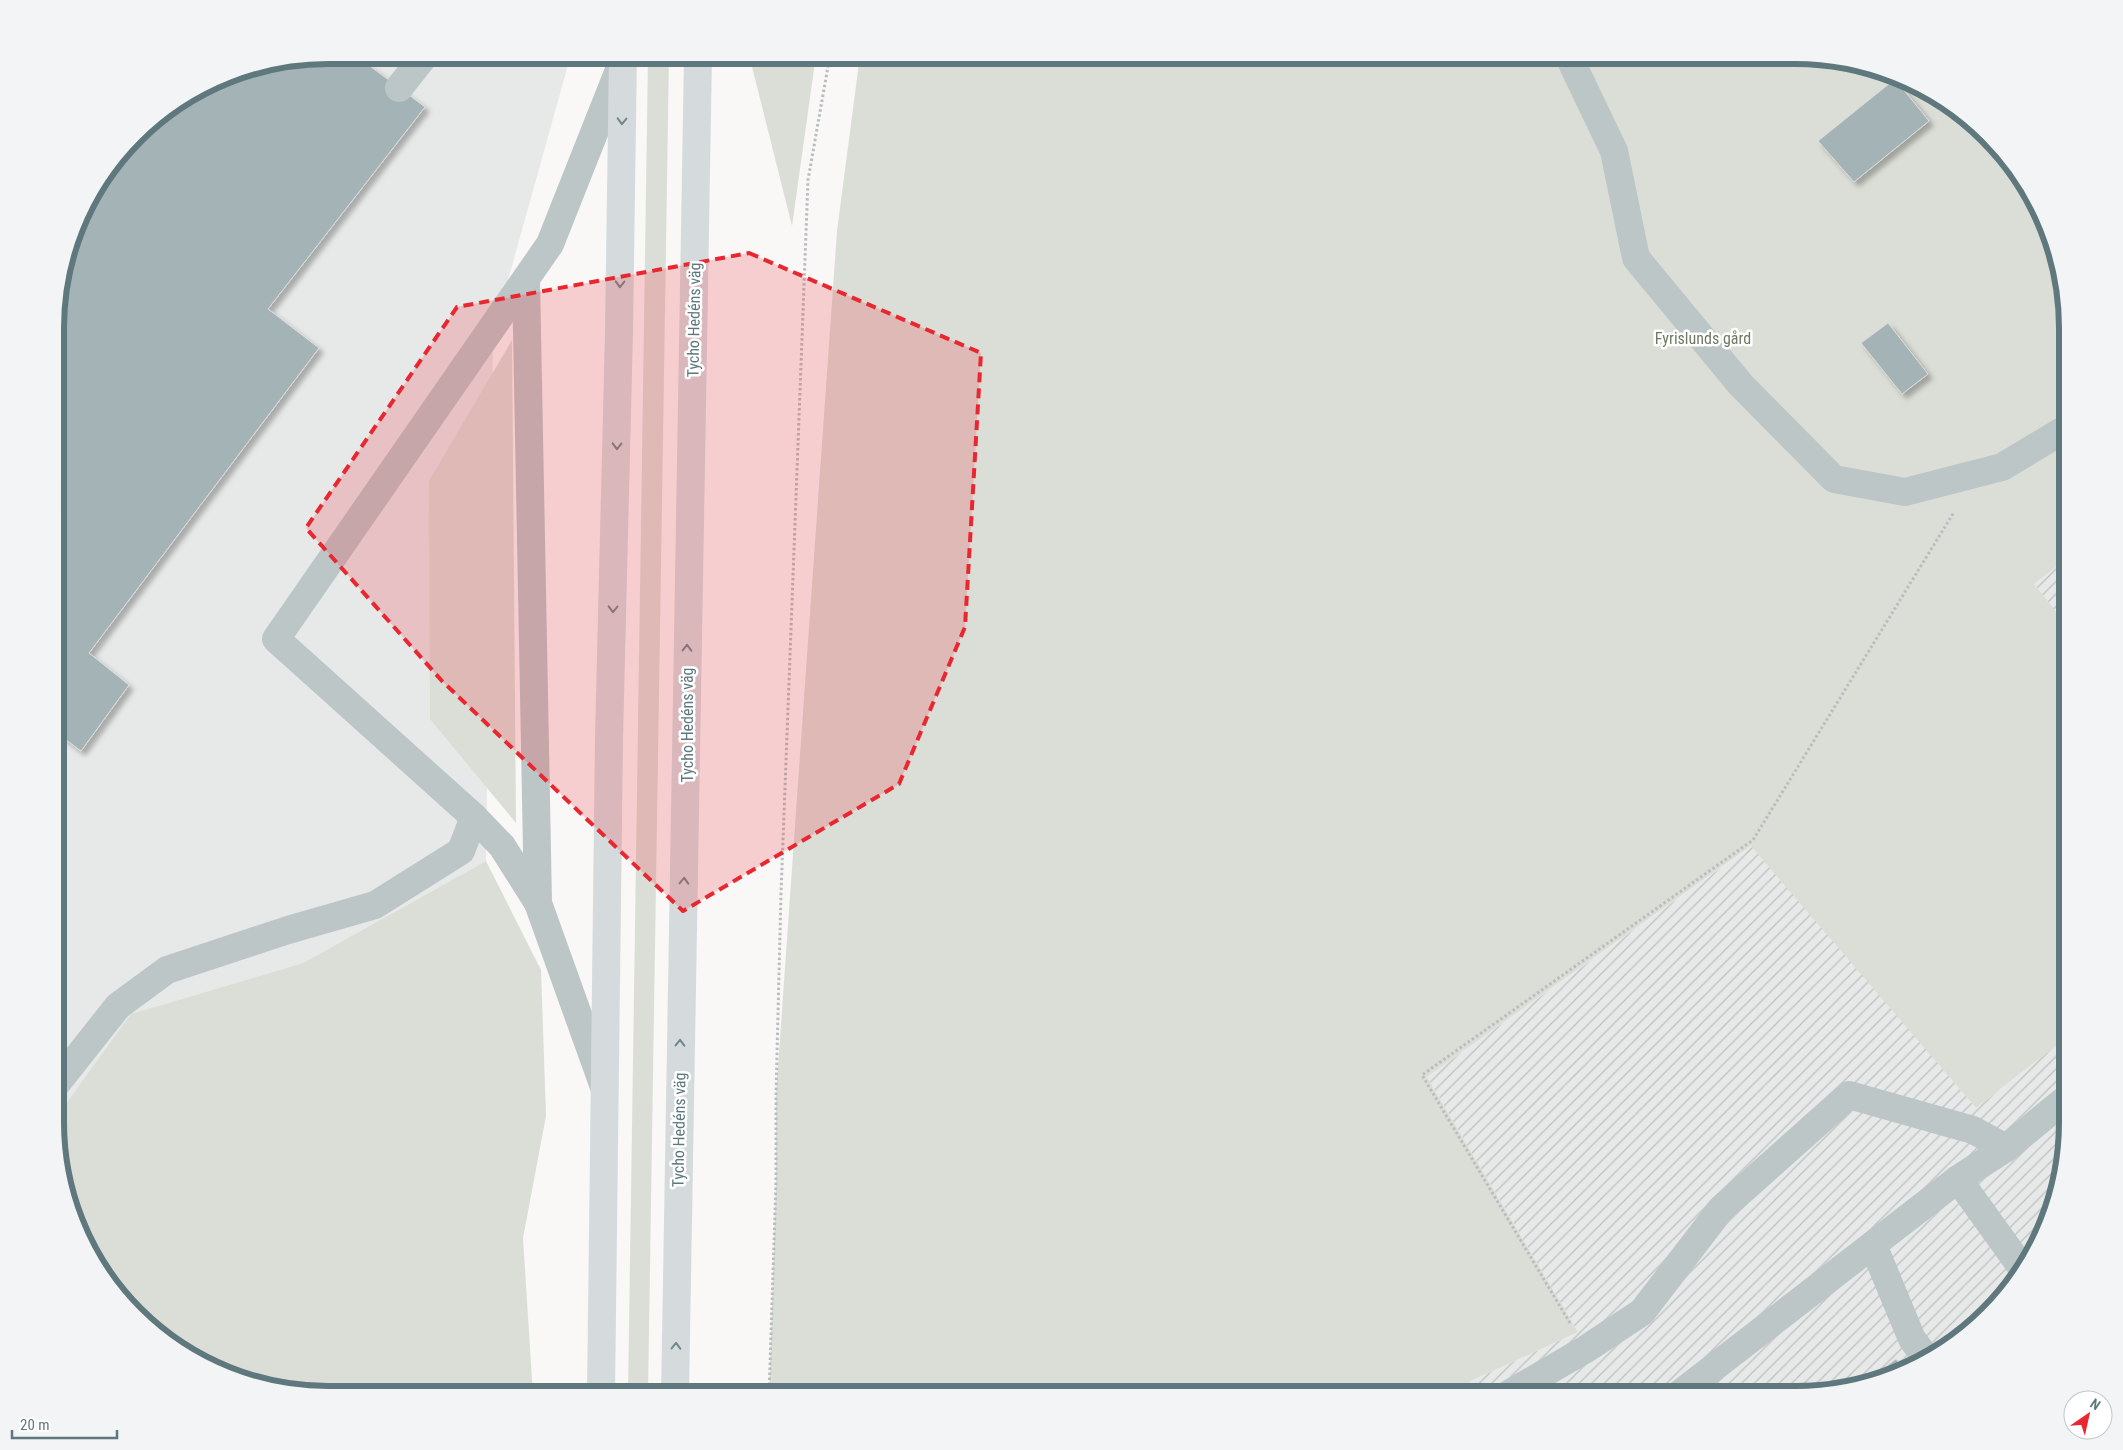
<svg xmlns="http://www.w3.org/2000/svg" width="2123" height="1450" font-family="'Roboto Condensed',sans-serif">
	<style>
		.built { fill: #e7e8e8 }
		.industrial { fill: url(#industrial-furrows) }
		.green { fill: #dbded6 }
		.building { fill: #a4b3b5; stroke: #dbdad9; filter: url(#shadow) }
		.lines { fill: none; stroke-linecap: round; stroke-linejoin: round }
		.path { stroke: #b8bec0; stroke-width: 3; stroke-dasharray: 2.5 2.5; stroke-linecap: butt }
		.minor { stroke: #bdc6c7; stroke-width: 28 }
		.major { stroke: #d5dbdd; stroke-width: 28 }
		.oneway { stroke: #70878b }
		.marked { fill: #e92731; fill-opacity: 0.2; stroke: #e92731; stroke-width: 4; stroke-dasharray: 10 6; stroke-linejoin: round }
		.labels { text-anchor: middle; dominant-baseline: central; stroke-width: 5; stroke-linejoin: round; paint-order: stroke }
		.street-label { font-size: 16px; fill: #5e787d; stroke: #fff }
		.park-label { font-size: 16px; fill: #6e7a62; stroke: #fff }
		.rim { fill: none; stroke: #5e787d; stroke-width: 6 }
	</style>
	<defs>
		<pattern id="industrial-furrows" width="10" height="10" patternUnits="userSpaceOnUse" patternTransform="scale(1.25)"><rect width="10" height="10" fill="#e7e8e8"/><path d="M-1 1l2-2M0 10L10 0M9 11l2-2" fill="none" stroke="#bec1c1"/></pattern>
		<filter id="shadow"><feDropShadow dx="4.5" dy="4.5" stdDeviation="2.5" flood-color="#0004"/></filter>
	</defs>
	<rect width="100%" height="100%" fill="#f9f8f7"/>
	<polygon class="built" points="328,55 568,55 568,65 493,334 486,861 303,963 132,1014 57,1116 57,293 83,207 148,123 224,76"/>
	<g class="industrial">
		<polygon points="2067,555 2067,626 2034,584"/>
		<polygon points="1753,845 1976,1108 2067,1037 2067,1139 2053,1210 2012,1288 1975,1327 1916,1367 1865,1386 1795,1395 1440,1395 1578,1332 1427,1077"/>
	</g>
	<g class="green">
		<polygon points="648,55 669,55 648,1395 628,1395"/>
		<polygon points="749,55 816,55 792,226"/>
		<polygon points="860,55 1812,56 1883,70 1961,111 2000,148 2040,207 2067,311 2067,558 2034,584 2067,625 2067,1037 1976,1108 1751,846 1427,1077 1578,1332 1440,1395 769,1395 776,1182 776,1095 837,231"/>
		<polygon points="512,340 516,823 430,719 429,481"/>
		<polygon points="486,861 541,970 546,1116 523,1238 533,1395 311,1394 240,1380 162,1339 91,1258 57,1157 57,1116 131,1014 303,963"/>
	</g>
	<g class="building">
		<polygon points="328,55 355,55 425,107 268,309 319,348 89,653 129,685 81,751 57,733 57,293 83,207 148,123 224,76"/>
		<polygon points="1895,79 1929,121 1854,182 1818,141"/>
		<polygon points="1888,323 1928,374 1902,394 1861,343"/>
		<polygon points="1896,1359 1905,1371 1859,1387"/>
	</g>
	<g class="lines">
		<g class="path">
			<polyline points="1570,1323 1422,1075 1753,840 1954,512"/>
			<polyline points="769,1395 776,1182 776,1095 781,893 808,180 830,55"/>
		</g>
		<g class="minor">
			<polyline points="1568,55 1614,151 1636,258 1741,385 1834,479 1905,492 2002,467 2067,428"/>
			<polyline points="399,88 425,55"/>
			<polyline points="526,279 538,903"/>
			<polyline points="57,1083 118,1006 167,970 288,930 375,905 461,851 474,817"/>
			<polyline points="604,1087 538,903 502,846 474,817 276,639 550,244 623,60"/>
			<polyline points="1958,1179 2022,1268"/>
			<polyline points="1873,1245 1912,1339 1927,1359"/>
			<polyline points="1507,1395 1586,1349 1642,1312 1721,1209 1849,1095 1973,1130 2006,1148"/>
			<polyline points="1678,1395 1958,1179 2006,1148 2067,1098"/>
		</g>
		<g class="major">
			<polyline points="601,1395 609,738 619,331 623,55"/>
			<polyline points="675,1395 698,55"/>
		</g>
	</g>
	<defs><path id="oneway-chevron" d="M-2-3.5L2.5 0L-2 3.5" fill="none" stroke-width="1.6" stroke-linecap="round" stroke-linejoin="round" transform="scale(1.25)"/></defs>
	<g class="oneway">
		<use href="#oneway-chevron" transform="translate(622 121) rotate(91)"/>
		<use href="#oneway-chevron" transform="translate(620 284) rotate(91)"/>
		<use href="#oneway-chevron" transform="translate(617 446) rotate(91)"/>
		<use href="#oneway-chevron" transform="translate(613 609) rotate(91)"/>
		<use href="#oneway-chevron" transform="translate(687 648) rotate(-89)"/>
		<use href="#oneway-chevron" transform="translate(684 881) rotate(-88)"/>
		<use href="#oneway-chevron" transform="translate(680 1043) rotate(-89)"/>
		<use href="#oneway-chevron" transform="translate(676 1346) rotate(-89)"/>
	</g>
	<path class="marked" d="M 749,253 L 981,353 L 965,627 L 899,784 L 683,911 L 442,681 L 306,528 L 457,307 Z"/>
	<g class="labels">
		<g class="street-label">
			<text transform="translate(694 320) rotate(-89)">Tycho Hedéns väg</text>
			<text transform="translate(687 725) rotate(-90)">Tycho Hedéns väg</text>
			<text transform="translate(679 1130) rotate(-89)">Tycho Hedéns väg</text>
		</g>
		<g class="park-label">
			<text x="1703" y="338">Fyrislunds gård</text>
		</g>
	</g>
	<path d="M0 0H2123V1450H0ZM328 64H1795A264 264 0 0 1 2059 328V1122A264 264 0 0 1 1795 1386H328A264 264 0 0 1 64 1122V328A264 264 0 0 1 328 64Z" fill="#f2f4f5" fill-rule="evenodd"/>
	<path class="rim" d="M328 64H1795A264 264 0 0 1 2059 328V1122A264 264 0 0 1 1795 1386H328A264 264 0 0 1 64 1122V328A264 264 0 0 1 328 64Z"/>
	<g transform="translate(2088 1415) rotate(34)"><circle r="24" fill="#ffffff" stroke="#bfc9cb"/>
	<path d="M0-4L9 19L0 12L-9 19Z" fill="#e92731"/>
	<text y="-8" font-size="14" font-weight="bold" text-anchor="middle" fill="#5e787d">N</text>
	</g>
	<path d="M12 1430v8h105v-8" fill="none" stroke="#5e787d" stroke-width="2.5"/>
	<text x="20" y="1430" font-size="15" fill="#5e787d" stroke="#ffffff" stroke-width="4" paint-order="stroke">20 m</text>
</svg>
